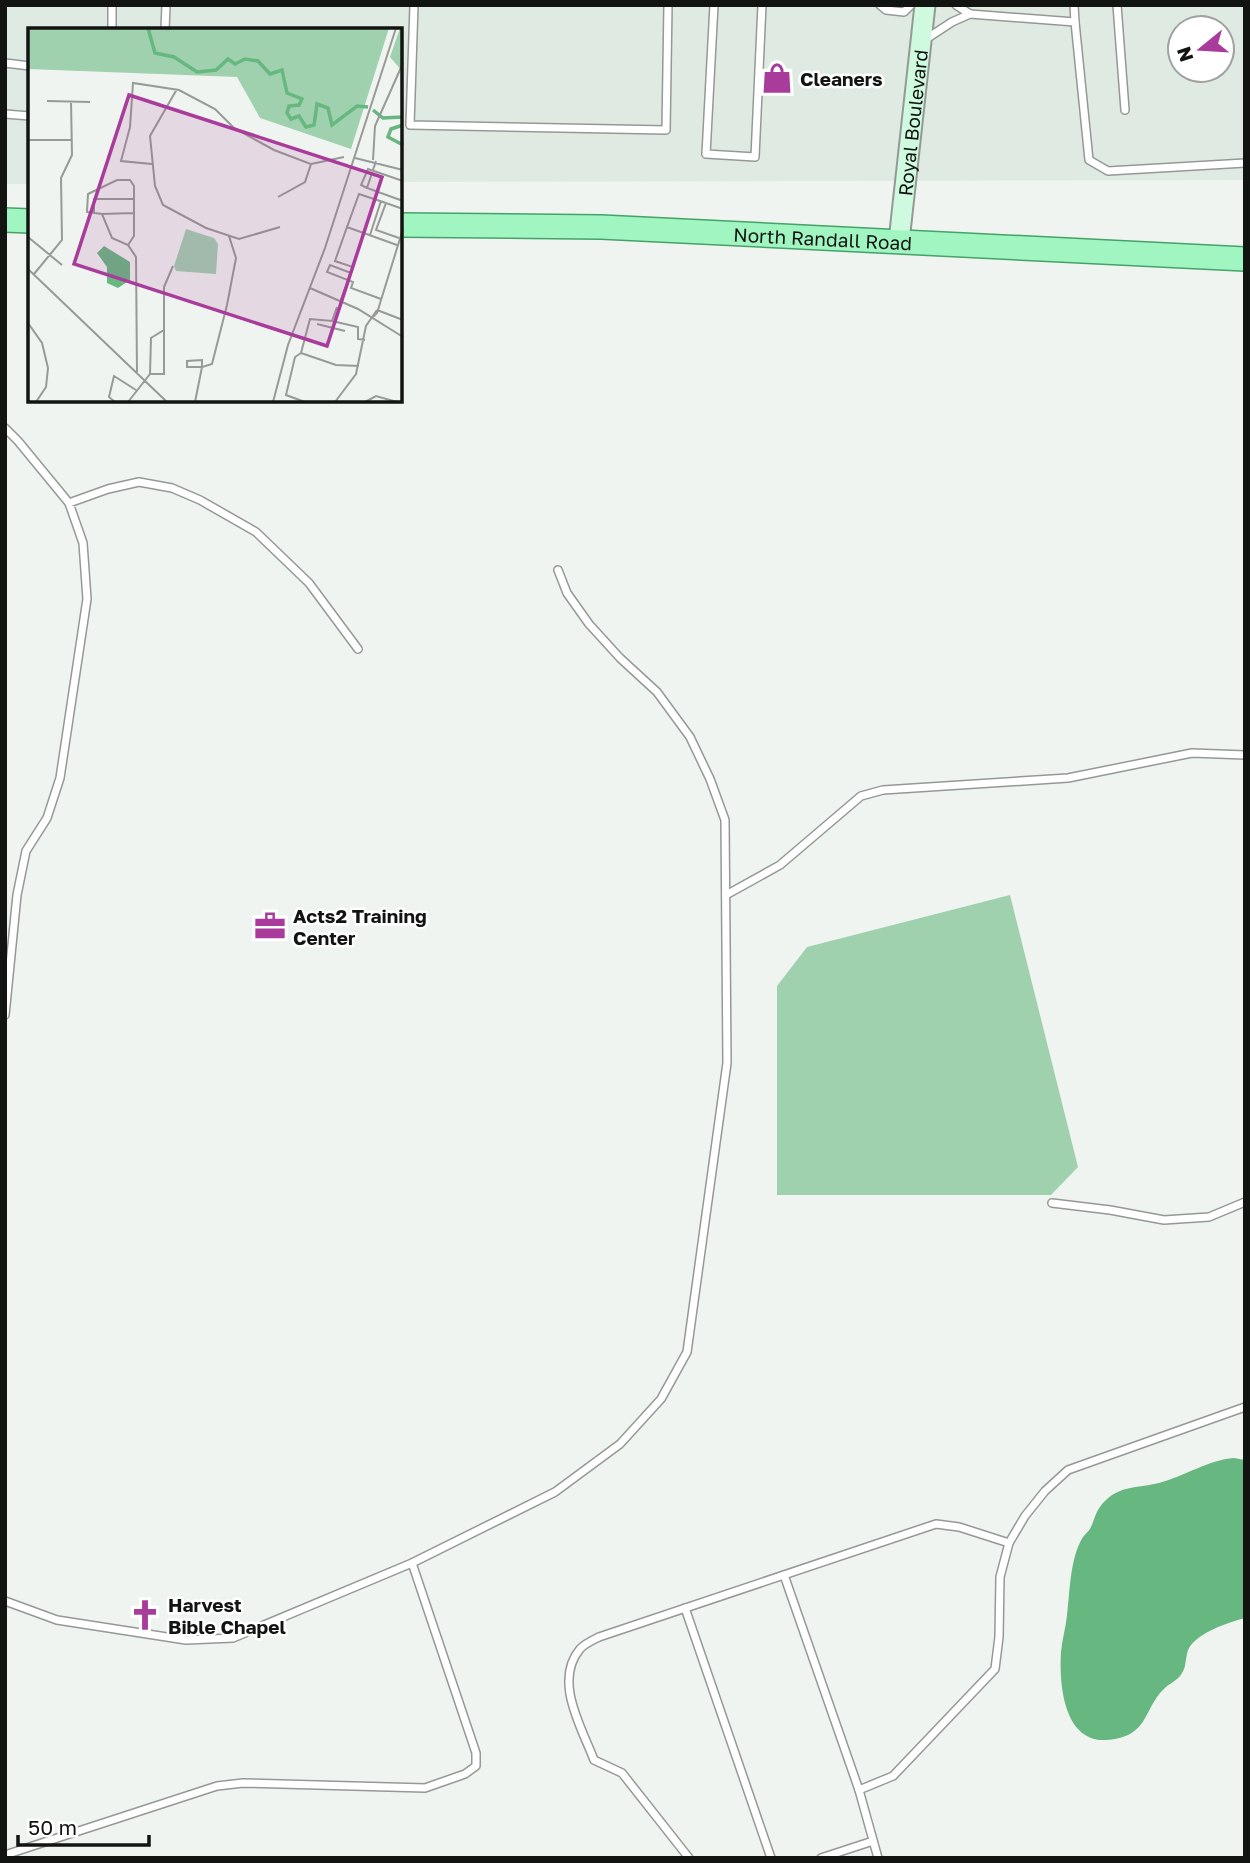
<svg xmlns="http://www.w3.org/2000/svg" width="1250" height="1863" font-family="'Golos Text',sans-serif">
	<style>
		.built { fill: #dfebe2; fill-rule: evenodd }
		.green { fill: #a0d1ae }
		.water { fill: #67b781 }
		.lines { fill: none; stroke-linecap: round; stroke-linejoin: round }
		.lane-casing { stroke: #959996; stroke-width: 10 }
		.secondary-casing { stroke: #959996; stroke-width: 23 }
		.primary-casing { stroke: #45a268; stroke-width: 26 }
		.lane { stroke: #fff; stroke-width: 7 }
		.secondary { stroke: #d0fae0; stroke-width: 19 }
		.primary { stroke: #a0f5c1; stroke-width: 23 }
		.labels { text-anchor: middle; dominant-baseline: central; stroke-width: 5; stroke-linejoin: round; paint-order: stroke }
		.poi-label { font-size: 19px; font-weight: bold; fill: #121412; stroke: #fff; text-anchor: start }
		.street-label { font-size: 19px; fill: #121412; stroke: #fff }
		.inset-river { fill: none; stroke: #67b781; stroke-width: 3.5 }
		.inset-road { fill: none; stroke: #979a97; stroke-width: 2 }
		.view { fill: #a93c9b; fill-opacity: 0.15; stroke: #a93c9b; stroke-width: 3.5 }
		.inset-edge { fill: none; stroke: #121412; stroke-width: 3.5 }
	</style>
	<rect width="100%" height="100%" fill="#eff4f0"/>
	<path class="built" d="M 5,5 L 1245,5 L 1245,180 L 401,182 L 401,30 L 30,30 L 30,184 L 5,184 ZM 1180,28 L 1222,28 L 1222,70 L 1180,70 Z"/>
	<polygon class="green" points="1010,895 1078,1167 1051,1195 777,1195 777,986 807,947"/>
	<path class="water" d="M 1234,1458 L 1245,1460 L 1245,1618 C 1227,1623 1199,1632 1189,1648 C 1185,1655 1187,1666 1182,1673 C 1178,1680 1172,1682 1166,1687 C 1142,1708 1151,1737 1106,1740 C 1063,1742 1059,1682 1061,1652 C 1062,1639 1066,1627 1067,1615 C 1070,1590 1070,1558 1083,1537 C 1085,1534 1088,1532 1090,1529 C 1095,1519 1096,1509 1105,1501 C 1121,1485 1139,1488 1159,1483 C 1185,1476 1208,1460 1234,1458 Z"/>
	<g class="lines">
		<defs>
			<g id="lane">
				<polyline points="414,5 410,125 666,130 668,5"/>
				<polyline points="714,5 706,154 755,157 762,5"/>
				<polyline points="880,5 886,10 904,12 911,5"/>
				<polyline points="1074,5 1075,22"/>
				<polyline points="1117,5 1125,110"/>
				<polyline points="970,14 1075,22 1089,160 1108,171 1245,163"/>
				<polyline points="112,30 112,5"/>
				<polyline points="165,30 166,5"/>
				<polyline points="926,39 952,22 970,14 956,5"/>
				<polyline points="5,63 30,66"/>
				<polyline points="5,114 30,116"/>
				<polyline points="5,428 18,441 69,503"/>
				<polyline points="726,895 780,865 861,796 883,790 1068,778 1192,753 1245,755"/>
				<polyline points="5,1015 17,895 26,851 47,818 60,778 87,599 83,543 69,503 108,489 139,482 172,488 200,500 256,532 309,583 358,649"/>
				<polyline points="1052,1203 1110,1210 1164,1220 1209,1217 1245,1202"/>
				<polyline points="784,1575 859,1790"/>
				<polyline points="5,1601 57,1620 186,1640 233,1638 412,1563 555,1492 620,1444 661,1399 687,1352 727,1063 725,820 710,779 690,737 657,692 620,658 589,624 567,593 558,570"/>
				<polyline points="685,1608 771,1858"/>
				<polyline points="5,1855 217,1786 243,1783 425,1788 465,1774 476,1766 476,1753 412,1563"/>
				<path d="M 689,1858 L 622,1773 L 594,1760 C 582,1728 553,1681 580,1649 C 584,1644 593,1640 599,1637 L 936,1524 L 959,1527 L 1009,1543"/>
				<polyline points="821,1858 873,1841"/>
				<polyline points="878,1858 859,1790 893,1776 995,1669 999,1637 1000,1577 1009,1543 1025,1516 1045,1491 1068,1470 1245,1407"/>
			</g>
			<g id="secondary">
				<path id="s1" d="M 899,241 L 925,5"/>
			</g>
			<g id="primary">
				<polyline points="5,220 30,221"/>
				<path id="s2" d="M 401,225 L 601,227 L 1245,259"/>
			</g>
		</defs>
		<use href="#lane" class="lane-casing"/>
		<use href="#secondary" class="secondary-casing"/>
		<use href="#primary" class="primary-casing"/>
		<use href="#lane" class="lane"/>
		<use href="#secondary" class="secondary"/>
		<use href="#primary" class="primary"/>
	</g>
	<defs>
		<symbol id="shop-bare" viewBox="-9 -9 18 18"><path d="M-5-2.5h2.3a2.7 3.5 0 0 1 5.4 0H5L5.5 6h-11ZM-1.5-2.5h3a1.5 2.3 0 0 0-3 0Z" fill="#a93c9b" stroke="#fff" stroke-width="2.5" paint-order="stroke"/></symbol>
		<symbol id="office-bare" viewBox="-9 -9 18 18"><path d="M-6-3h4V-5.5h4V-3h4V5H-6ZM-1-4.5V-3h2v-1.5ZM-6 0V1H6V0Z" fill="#a93c9b" stroke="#fff" stroke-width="2.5" paint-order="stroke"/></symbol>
		<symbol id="church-bare" viewBox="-9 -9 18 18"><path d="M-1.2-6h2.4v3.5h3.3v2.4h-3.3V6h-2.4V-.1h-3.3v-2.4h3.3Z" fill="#a93c9b" stroke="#fff" stroke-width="2.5" paint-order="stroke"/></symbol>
	</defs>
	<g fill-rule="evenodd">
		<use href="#shop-bare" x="755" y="56" width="44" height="44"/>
		<use href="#office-bare" x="248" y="904" width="44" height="44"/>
		<use href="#church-bare" x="123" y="1593" width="44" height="44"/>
	</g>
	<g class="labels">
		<g class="poi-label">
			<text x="800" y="78">Cleaners</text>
			<text x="293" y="915">Acts2 Training<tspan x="293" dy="22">Center</tspan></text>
			<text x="168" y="1604">Harvest<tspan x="168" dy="22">Bible Chapel</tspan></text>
		</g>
		<g class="street-label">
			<text stroke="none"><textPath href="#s1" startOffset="119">Royal Boulevard</textPath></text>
			<text stroke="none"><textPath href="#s2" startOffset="422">North Randall Road</textPath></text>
		</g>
	</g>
	<g transform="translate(28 28)">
		<rect width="374" height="374" fill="#eff4f0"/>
		<path d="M 0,0 L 361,0 L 323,121 L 232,90 L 209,49 L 0,41 ZM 372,0 L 374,0 L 374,43 L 362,29 ZM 158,201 L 186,210 L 190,216 L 188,246 L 148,243 L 146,238 Z" fill="#a0d1ae"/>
		<path d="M 76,218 L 102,234 L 102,252 L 90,260 L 79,255 L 79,239 L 69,225 Z" fill="#67b781"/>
		<path class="inset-river" d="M 120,0 L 127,25 L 146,29 L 169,44 L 188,42 L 200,31 L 207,36 L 217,31 L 230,33 L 242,46 L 254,42 L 259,65 L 274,71 L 271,77 L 261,78 L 259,85 L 263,91 L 271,88 L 278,99 L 286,97 L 289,76 L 300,80 L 304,97 L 329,78 L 340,79M 345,82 L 355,90 L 375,89M 375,97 L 363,101 L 360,109 L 375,117"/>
		<path class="inset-road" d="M 149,61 L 122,108 L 127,158 L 135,177 L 178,200 L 211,211 L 252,199M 19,73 L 62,74M 0,112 L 43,112M 327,130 L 375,142M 345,132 L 347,98 L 375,35M 348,133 L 339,160 L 375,173M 124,136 L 93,133 L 102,99 L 105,55 L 151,62 L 187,81 L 206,100 L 246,122 L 283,136 L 277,154 L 250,169M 283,136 L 316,129M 339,160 L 333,157 L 340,141 L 375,153M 66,186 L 66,171 L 105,171M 74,186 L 106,185M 319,199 L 331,166 L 358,175M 342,207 L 353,173M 0,209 L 34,237M 371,210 L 348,202 L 358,175 L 375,181M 100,217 L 106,208 L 106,158 L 102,152 L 89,152 L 60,166 L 59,184 L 74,186 L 84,210 L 100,217 L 108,229 L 109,344M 0,241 L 139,374M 323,245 L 302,237 L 299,244 L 325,254 L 323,260 L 353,271M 6,246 L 34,212 L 33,150 L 44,127 L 43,73M 282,260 L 330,281 L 375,309M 312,274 L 325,239 L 307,233 L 319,199 L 369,217M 349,282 L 375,292M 344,290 L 349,285 L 375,201M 304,293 L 330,299 L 330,311 L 337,312M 0,295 L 14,315 L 20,340 L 18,359 L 8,374M 289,296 L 317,303M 136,302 L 136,259 L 145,238M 273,325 L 308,337 L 331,338M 174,332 L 174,339 L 159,339 L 159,333 ZM 87,374 L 81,369 L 86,348 L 108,362M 100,374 L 122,346 L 123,310 L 136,302 L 136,346 L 122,346M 167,374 L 174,339 L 184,336 L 199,277 L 208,230 L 201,208M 245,374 L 260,317 L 297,220 L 368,0M 277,374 L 258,367 L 267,329 L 273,325 L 282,291 L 304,293 L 309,279M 307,374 L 328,346 L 338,298 L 349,282M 337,374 L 348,368 L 369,374"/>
		<path class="view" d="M 101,67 L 354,149 L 299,318 L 46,236 Z"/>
		<rect width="374" height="374" class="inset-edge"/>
	</g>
	<rect width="1250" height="1863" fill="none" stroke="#121412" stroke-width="14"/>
	<g transform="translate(1201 49) rotate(252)"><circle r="33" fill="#ffffff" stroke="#a0a1a0" stroke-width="2"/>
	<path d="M0-5L12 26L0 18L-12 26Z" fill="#a93c9b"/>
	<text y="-10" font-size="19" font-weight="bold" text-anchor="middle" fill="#121412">N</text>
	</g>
	<path d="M18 1835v10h131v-10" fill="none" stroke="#121412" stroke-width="3.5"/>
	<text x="28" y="1835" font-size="21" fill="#121412" stroke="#ffffff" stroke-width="5" paint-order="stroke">50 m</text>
</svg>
